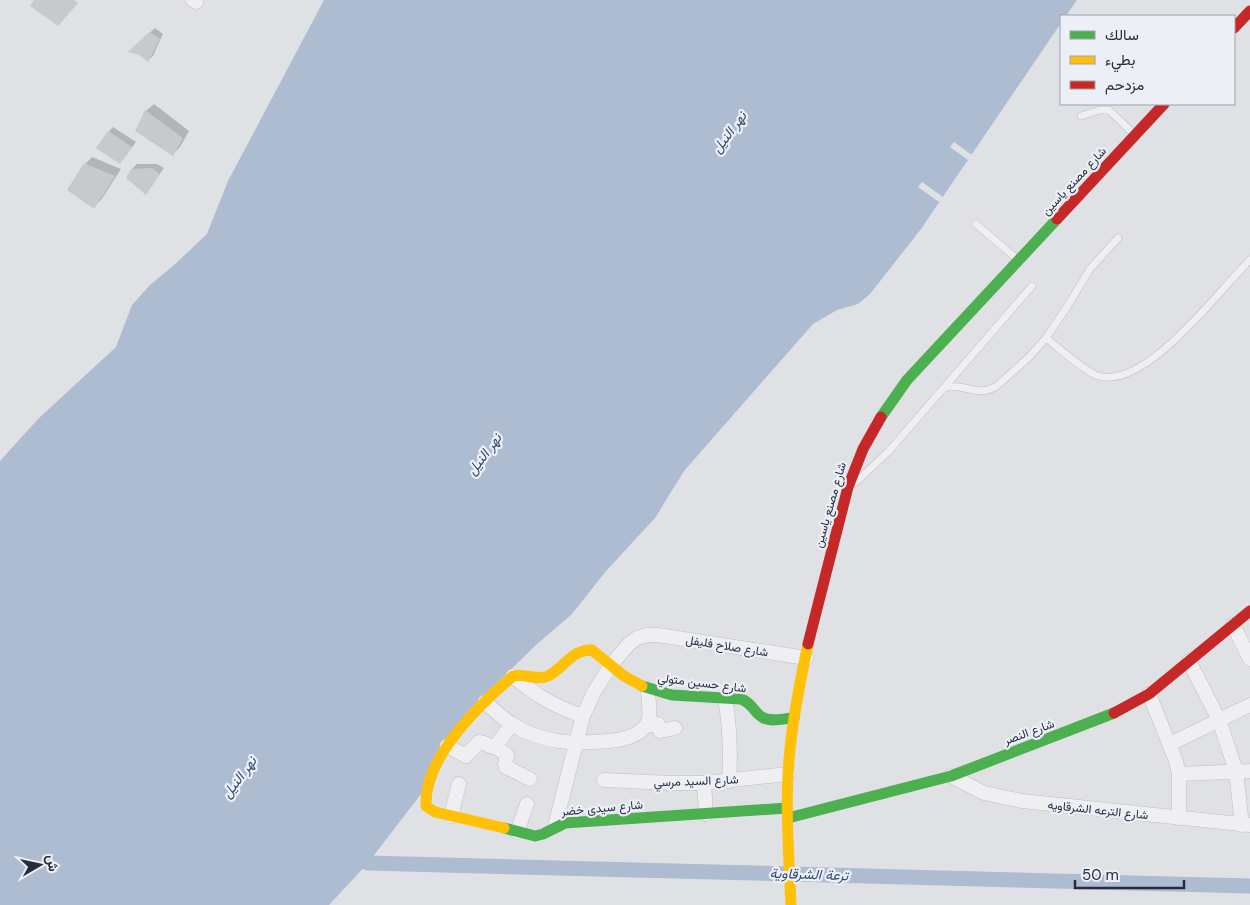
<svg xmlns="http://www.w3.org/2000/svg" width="1250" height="905" font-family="'DM Sans',Vazirmatn,sans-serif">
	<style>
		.water { fill: #adbcd0 }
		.pier { fill: #dfe1e5 }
		.shadow { fill: #0003 }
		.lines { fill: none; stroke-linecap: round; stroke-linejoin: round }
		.canal { stroke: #adbcd0; stroke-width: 15 }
		.building { fill: #c7c9cd }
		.lane-casing { stroke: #bebfc3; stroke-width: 8 }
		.street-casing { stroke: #bebfc3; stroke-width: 15 }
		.lane { stroke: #efeff1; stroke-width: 7 }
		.street { stroke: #efeff1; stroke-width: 14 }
		.fast { stroke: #4caf50; stroke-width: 11 }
		.slow { stroke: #ffc107; stroke-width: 11 }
		.jam { stroke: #c62828; stroke-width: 11 }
		.labels { text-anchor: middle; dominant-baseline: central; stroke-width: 4.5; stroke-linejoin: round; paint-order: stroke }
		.street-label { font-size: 12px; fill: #272d3d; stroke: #eceff5 }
		.water-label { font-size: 14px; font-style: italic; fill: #314971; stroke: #eceff5 }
	</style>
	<rect width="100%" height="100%" fill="#dfe1e5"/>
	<polygon class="water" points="324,0 1077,0 1066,16 1061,16 1061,23 921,229 870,294 858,304 837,310 813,324 684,471 655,518 606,571 572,614 537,644 468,711 421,794 368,863 329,905 0,905 0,461 39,418 116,347 132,305 150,285 173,266 207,234 228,181"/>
	<g class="pier">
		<polygon points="954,142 972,155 968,160 950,147"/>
		<polygon points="922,182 943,197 939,202 918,187"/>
	</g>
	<g class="shadow">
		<polygon points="155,28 163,34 153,56 148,60 140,54 130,51"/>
		<polygon points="154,104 189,131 180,147 173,154 137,131 146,111"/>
		<polygon points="113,127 136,142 120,163 109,131"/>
		<polygon points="92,157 121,169 101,200 94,207 85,164"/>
		<polygon points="137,164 157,164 164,168 146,193 132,169"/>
	</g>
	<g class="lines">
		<polyline class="canal" points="368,863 1250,886"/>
	</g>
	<g class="building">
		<polygon points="34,0 74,0 78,3 58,26 30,6"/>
		<polygon points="149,32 160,39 148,62 139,55 128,52"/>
		<polygon points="145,110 183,138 173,156 135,131"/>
		<polygon points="108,131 132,147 120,164 96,148"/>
		<polygon points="84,163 115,176 94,209 67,190"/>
		<polygon points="152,168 160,174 146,195 126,178 131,169"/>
	</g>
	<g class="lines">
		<defs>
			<g id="lane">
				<polyline points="1081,116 1100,110 1109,110 1135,135"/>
				<polyline points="976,224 1017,259"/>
				<path d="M 1046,338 C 1059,348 1084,371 1098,376 C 1146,390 1219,290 1250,260"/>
				<path d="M 945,388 C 965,382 979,399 998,385 L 1030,356 L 1046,338 L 1067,307 L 1090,269 L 1118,238"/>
				<polyline points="855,483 889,451 1032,286"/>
			</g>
			<g id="street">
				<polyline points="193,0 196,2"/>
				<polyline points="1233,625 1250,659"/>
				<polyline points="1189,661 1219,720 1236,771 1242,825"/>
				<path d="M 513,676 C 537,696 553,706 583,716"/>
				<polyline points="1149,694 1176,761 1179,774 1179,818"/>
				<path d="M 725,698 C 730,727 731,752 729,781"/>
				<path d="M 485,702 C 493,709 502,718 512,724 C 543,744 574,744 609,741 C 621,740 640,736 647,724 C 652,716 648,699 648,690"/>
				<polyline points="646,726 658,724 660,731 675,728"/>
				<polyline points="1170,744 1250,705"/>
				<path d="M 447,746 L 466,756 L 479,742 C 485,741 489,748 495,747 L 512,724"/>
				<polyline points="495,747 507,755 505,764 506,767 530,779"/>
				<polyline points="1179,774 1250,771"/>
				<polyline points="951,776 984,793 1022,801 1250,825"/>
				<polyline points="604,780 671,783 704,783 788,774"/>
				<polyline points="704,783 706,814"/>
				<polyline points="451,816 459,784"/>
				<polyline points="555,826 583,716 594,692 611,665 629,644 637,638 647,635 658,635 806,658"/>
				<polyline points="517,832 527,804"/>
			</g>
		</defs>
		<use href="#lane" class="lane-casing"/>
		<use href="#street" class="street-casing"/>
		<use href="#lane" class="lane"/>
		<use href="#street" class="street"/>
		<g class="fast">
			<polyline points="881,417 907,380 1057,219"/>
			<path d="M 642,686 L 672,695 L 741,699 C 753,703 753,712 762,717 C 770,723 785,718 794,718"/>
			<polyline points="788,818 951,776 1114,713"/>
			<polyline points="504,828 535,836 543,834 565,823 787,808"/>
		</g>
		<g class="slow">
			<path d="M 504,828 L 435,812 L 426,806 C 424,757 479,705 513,676 C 525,673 537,681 548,676 C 564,668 572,649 592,650 L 624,676 L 642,686"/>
			<path d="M 791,905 C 789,857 785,808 789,760 C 792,721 800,682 808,644"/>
		</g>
		<g class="jam">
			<polyline points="1234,28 1250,11"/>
			<polyline points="1057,219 1164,104"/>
			<polyline points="808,644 848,487 863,449 881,417"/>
			<polyline points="1114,713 1149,694 1250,611"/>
		</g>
	</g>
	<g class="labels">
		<g class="street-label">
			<text transform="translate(1074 181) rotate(-47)">شارع مصنع ياسين</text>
			<text transform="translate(830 505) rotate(-74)">شارع مصنع ياسين</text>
			<text transform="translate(727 646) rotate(9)">شارع صلاح فليفل</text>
			<text transform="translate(702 683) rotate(7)">شارع حسين متولي</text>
			<text transform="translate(1029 732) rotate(-20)">شارع النصر</text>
			<text transform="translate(696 781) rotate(-2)">شارع السيد مرسي</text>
			<text transform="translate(602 808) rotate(-5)">شارع سيدى خضر</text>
			<text transform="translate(1098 810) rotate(6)">شارع الترعه الشرقاويه</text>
		</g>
		<g class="water-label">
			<text transform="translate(729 132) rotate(-53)">نهر النيل</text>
			<text transform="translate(484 454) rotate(-53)">نهر النيل</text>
			<text transform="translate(239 777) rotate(-53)">نهر النيل</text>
			<text transform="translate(809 874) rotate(2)">ترعة الشرقاوية</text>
		</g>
	</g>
	<rect x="1060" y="15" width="175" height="90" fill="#eceff5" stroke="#9da1ab"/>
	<rect x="1070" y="31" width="25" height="8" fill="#4caf50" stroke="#9da1ab"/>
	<text x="1105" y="40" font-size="15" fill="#272d3d">سالك</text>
	<rect x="1070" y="56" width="25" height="8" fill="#ffc107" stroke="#9da1ab"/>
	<text x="1105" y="65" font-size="15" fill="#272d3d">بطيء</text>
	<rect x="1070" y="81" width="25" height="8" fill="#c62828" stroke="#9da1ab"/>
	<text x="1105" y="90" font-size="15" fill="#272d3d">مزدحم</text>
	<g transform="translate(40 865) rotate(81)" stroke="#eceff5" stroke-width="4" paint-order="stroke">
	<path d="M0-4L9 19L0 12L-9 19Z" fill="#272d3d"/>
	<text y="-8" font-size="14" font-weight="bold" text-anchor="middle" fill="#272d3d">ش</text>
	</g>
	<path d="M1075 880v8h109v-8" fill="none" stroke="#272d3d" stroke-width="2.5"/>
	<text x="1082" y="880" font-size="15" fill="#272d3d" stroke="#eceff5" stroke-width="4" paint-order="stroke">50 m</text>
</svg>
